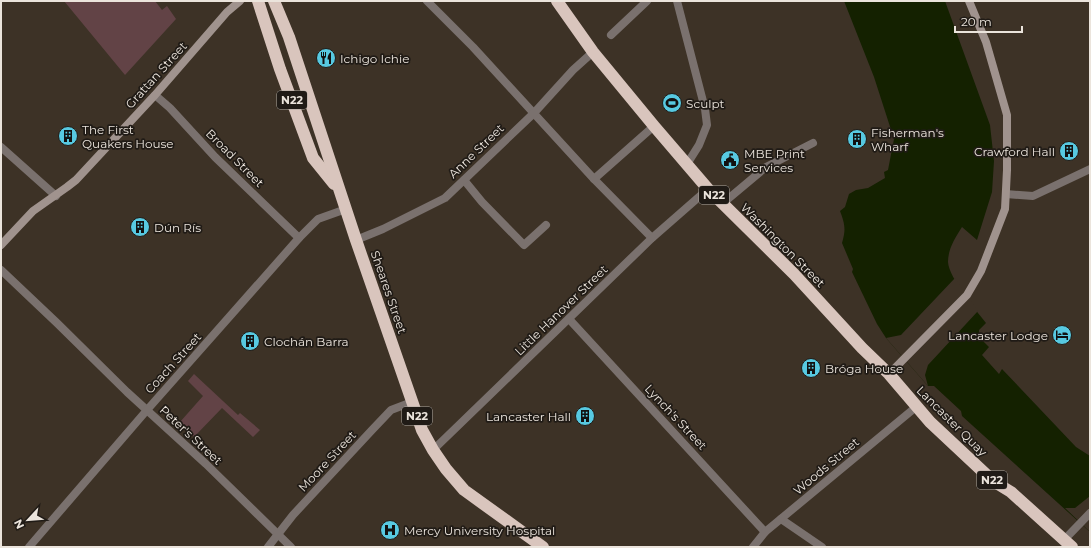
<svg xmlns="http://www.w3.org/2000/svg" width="1091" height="548" font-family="Montserrat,sans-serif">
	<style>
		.green { fill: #624346 }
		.water { fill: #142100 }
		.pier { fill: #3d3226 }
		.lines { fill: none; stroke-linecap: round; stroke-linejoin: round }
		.lane { stroke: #7a716e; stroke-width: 8 }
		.street { stroke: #7a716e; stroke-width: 8 }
		.secondary { stroke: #a0938e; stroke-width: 8 }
		.highway { stroke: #d9c5bd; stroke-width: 12 }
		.labels { text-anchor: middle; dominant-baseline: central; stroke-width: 3.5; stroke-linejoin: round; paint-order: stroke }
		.shield { fill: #201b16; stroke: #aea8a1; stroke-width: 1 }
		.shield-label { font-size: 11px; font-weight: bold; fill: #ebe4dc }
		.poi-label { font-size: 12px; fill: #ebe4dc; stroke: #201b16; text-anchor: start }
		.street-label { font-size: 12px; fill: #ebe4dc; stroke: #201b16 }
	</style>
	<rect width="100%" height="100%" fill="#3d3226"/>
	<g class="green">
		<polygon points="64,1 155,1 162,10 167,6 176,19 125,75"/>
		<polygon points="194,374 238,415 240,413 260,430 253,437 222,408 194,437 180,422 203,396 188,381"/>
	</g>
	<path class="water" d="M 844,1 L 945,1 L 990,125 L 994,161 L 992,192 L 977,240 L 962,227 C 955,238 948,249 948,262 C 949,278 976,310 986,323 L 979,330 L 979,337 L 989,347 L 982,355 L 999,374 L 1002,369 L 1076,447 L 1090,456 L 1090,532 L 962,416 L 961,411 L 934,386 L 928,386 L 886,338 L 877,324 L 852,272 L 853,269 L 842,243 C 846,230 845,224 840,211 L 845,207 L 849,194 L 856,190 L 868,188 L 885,178 L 884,172 L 888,170 L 894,139 L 874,77 Z"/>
	<g class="pier">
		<polygon points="955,278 978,311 928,365 925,375 928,386 886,338 901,335"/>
		<polygon points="1090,496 1090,532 1065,508 1075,508"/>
	</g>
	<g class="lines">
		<g class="lane">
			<polyline points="1,147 56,196"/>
			<polyline points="1006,194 1033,196 1090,169"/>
			<polyline points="722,204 766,167 813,143"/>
		</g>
		<g class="street">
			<polyline points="427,1 473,47 594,179 652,238"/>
			<polyline points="677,1 705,109 707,125 699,145 687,164"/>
			<polyline points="611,35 647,1"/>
			<polyline points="155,95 170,108 215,157 299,238"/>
			<polyline points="594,179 654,126"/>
			<polyline points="464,180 482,202 524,245 546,225"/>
			<polyline points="356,240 383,229 445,198 534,113 573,70 593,52"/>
			<polyline points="1,270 57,323 127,392 206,464 291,547"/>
			<polyline points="569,319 765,532"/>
			<polyline points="433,450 652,238 708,189"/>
			<polyline points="781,519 822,547"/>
			<polyline points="1064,540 1090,513"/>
			<polyline points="29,547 147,410 299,238 318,219 346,209"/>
			<polyline points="268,547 293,515 372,430 391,410 412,402"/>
			<polyline points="753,547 765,532 916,407"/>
		</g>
		<g class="secondary">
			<polyline points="1,245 33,211 67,187 76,180 155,95 227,12 240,1"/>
			<polyline points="889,374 967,295 981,271 1005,209 1007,170 1007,115 986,42 969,1"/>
		</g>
		<g class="highway">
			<polyline points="258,1 280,69 313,158 334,184"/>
			<polyline points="274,1 289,37 356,240 422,430 433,450 446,469 464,490 543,547"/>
			<polyline points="557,1 593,52 654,126 708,189 794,274 862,348 889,374 930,422 993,481 1011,492 1072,547"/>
		</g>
	</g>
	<defs>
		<symbol id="restaurant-disc" viewBox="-11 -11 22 22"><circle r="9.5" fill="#57c9e1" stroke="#201b16"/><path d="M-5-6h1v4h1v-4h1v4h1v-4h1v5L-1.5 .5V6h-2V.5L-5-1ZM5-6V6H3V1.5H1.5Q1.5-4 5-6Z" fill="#111"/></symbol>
		<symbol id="stadium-disc" viewBox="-11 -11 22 22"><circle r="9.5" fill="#57c9e1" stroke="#201b16"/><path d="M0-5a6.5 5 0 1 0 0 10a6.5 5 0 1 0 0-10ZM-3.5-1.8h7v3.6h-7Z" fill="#111"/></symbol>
		<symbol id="building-disc" viewBox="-11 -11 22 22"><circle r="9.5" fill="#57c9e1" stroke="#201b16"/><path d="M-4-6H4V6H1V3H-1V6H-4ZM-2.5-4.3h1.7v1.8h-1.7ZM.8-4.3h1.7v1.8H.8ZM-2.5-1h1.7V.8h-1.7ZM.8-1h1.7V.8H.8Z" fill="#111"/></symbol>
		<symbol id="civic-disc" viewBox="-11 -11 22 22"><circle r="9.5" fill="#57c9e1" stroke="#201b16"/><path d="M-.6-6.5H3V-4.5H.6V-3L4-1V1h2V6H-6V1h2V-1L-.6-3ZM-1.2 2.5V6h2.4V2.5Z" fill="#111"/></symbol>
		<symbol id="hotel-disc" viewBox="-11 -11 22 22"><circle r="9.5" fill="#57c9e1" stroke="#201b16"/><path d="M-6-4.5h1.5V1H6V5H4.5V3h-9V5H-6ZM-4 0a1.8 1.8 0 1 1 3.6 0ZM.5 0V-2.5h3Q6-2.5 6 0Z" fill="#111"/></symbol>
		<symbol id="hospital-disc" viewBox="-11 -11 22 22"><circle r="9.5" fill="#57c9e1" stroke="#201b16"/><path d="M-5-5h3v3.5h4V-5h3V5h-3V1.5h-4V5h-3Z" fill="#111"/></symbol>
	</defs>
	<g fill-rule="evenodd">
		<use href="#restaurant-disc" x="315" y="47" width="22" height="22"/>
		<use href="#stadium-disc" x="661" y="92" width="22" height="22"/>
		<use href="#building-disc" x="57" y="125" width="22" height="22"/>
		<use href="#building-disc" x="846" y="128" width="22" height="22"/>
		<use href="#building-disc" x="1058" y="140" width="22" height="22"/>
		<use href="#civic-disc" x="719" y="149" width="22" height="22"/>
		<use href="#building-disc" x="129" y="216" width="22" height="22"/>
		<use href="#hotel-disc" x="1051" y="324" width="22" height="22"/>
		<use href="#building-disc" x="239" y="330" width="22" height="22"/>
		<use href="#building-disc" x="800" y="357" width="22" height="22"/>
		<use href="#building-disc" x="574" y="405" width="22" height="22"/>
		<use href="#hospital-disc" x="379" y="519" width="22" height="22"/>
	</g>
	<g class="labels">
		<g class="shield">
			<rect x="277" y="91" width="30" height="18" rx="3"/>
			<rect x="699" y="186" width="30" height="18" rx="3"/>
			<rect x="402" y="407" width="30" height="18" rx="3"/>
			<rect x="977" y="471" width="30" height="18" rx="3"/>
		</g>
		<g class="shield-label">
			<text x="292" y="100">N22</text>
			<text x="714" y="195">N22</text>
			<text x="417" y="416">N22</text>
			<text x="992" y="480">N22</text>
		</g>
		<g class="poi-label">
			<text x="340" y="58">Ichigo Ichie</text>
			<text x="686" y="103">Sculpt</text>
			<text x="82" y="129">The First<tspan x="82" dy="14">Quakers House</tspan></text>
			<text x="871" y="132">Fisherman's<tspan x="871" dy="14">Wharf</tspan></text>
			<text x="1055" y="151" text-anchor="end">Crawford Hall</text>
			<text x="744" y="153">MBE Print<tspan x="744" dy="14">Services</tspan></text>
			<text x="154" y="227">Dún Rís</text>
			<text x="1048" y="335" text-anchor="end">Lancaster Lodge</text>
			<text x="264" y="341">Clochán Barra</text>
			<text x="825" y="368">Bróga House</text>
			<text x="571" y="416" text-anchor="end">Lancaster Hall</text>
			<text x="404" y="530">Mercy University Hospital</text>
		</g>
		<g class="street-label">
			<text transform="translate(156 75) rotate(-48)">Grattan Street</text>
			<text transform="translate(476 151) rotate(-44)">Anne Street</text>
			<text transform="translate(235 158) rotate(45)">Broad Street</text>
			<text transform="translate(783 245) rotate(45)">Washington Street</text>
			<text transform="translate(389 292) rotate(71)">Sheares Street</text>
			<text transform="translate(561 310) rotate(-44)">Little Hanover Street</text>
			<text transform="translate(173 363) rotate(-48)">Coach Street</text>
			<text transform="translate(676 417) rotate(47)">Lynch's Street</text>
			<text transform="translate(952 421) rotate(45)">Lancaster Quay</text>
			<text transform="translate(191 435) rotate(43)">Peter's Street</text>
			<text transform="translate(327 461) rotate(-47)">Moore Street</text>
			<text transform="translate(826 466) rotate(-40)">Woods Street</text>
		</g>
	</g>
	<rect width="1091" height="548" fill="none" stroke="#ebe4dc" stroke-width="4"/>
	<g transform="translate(28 520) rotate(244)" stroke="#201b16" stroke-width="3" paint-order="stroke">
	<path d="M0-3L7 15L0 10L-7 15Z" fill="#ebe4dc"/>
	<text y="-6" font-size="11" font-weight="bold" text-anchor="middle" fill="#ebe4dc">N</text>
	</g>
	<path d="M955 26v6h67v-6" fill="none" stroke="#ebe4dc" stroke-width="2"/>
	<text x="961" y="26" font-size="12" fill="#ebe4dc" stroke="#201b16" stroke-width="3" paint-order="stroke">20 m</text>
</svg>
